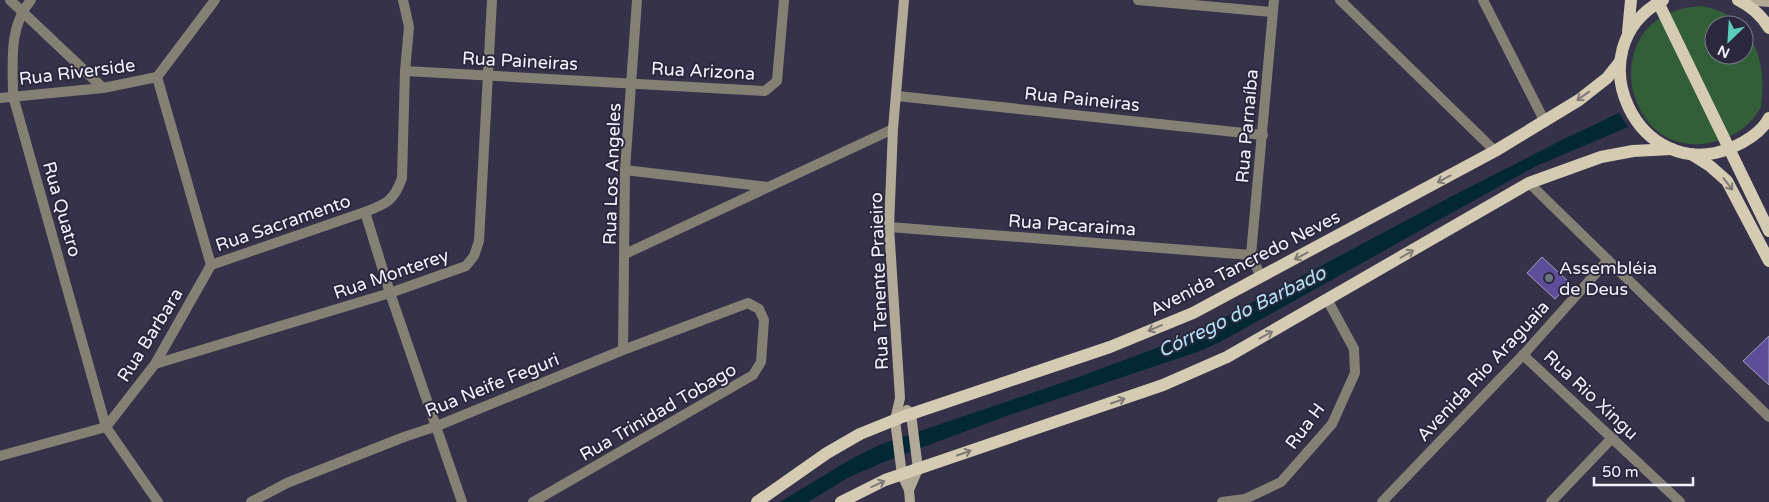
<svg xmlns="http://www.w3.org/2000/svg" width="1769" height="502" font-family="'Varela Round',sans-serif">
	<style>
		.green { fill: #325f38; fill-rule: evenodd }
		.water { fill: #012834 }
		.building { fill: #5e4e9a; stroke: #9f9cb8 }
		.lines { fill: none; stroke-linecap: round; stroke-linejoin: round }
		.street { stroke: #858074; stroke-width: 10 }
		.secondary { stroke: #b2aa97; stroke-width: 10 }
		.primary { stroke: #d5cab2; stroke-width: 12 }
		.primary-bridge { stroke: #d5cab2; stroke-width: 12 }
		.oneway { stroke: #807978 }
		.worship-dot { fill: #6b7280; stroke: #2b283e; stroke-width: 2 }
		.labels { text-anchor: middle; dominant-baseline: central; stroke-width: 4; stroke-linejoin: round; paint-order: stroke }
		.street-label { font-size: 18px; fill: #f3f2fe; stroke: #2b283e }
		.poi-label { font-size: 18px; fill: #f3f2fe; stroke: #2b283e; text-anchor: start }
		.water-label { font-size: 19px; font-style: italic; fill: #b1e4f8; stroke: #2b283e }
	</style>
	<rect width="100%" height="100%" fill="#353249"/>
	<path class="green" d="M 1700,6 C 1749,12 1769,58 1761,107 C 1752,124 1736,136 1717,141 C 1624,169 1590,13 1700,6 ZM 1714,25 L 1744,25 L 1744,55 L 1714,55 Z"/>
	<polygon class="water" points="1619,113 1628,127 1534,167 1220,342 1197,352 1009,415 891,459 849,477 808,502 780,502 853,458 882,444 1076,378 1189,336 1460,192 1566,138"/>
	<g class="building">
		<polygon points="1542,257 1570,283 1555,299 1527,273"/>
		<polygon points="1769,336 1769,385 1743,361"/>
	</g>
	<g class="lines">
		<g class="street">
			<polyline points="10,0 103,88"/>
			<path d="M 31,0 C 8,27 13,63 13,96 L 106,427 L 158,502"/>
			<polyline points="1138,0 1272,12"/>
			<polyline points="1340,0 1495,151"/>
			<polyline points="1483,0 1545,122"/>
			<polyline points="405,71 765,91 777,81 784,0"/>
			<path d="M 157,77 L 211,265 L 365,212 C 386,204 394,201 402,178 L 405,71 L 409,27 L 403,0"/>
			<polyline points="157,77 215,0"/>
			<polyline points="897,96 1263,135"/>
			<polyline points="0,98 103,88 157,77"/>
			<polyline points="625,170 768,187"/>
			<polyline points="1529,183 1769,417"/>
			<polyline points="365,212 390,293 462,502"/>
			<polyline points="889,227 1251,255"/>
			<polyline points="625,254 893,129"/>
			<polyline points="1261,277 1251,255 1274,0"/>
			<polyline points="623,350 625,170 637,0"/>
			<polyline points="1523,355 1680,502"/>
			<polyline points="155,364 390,293 466,266 474,256 479,241 492,0"/>
			<polyline points="0,456 106,427 155,364 211,265"/>
			<polyline points="251,502 287,483 404,437 437,426 623,350 748,303 759,309 764,320 761,362 753,375 533,502"/>
			<polyline points="1222,502 1245,499 1281,482 1332,424 1355,373 1354,349 1328,301"/>
			<polyline points="1382,502 1523,355 1607,261"/>
			<polyline points="1551,502 1613,437"/>
		</g>
		<g class="secondary">
			<polyline points="904,0 893,129 889,227 900,398 895,420 902,475 909,490 910,502"/>
			<polyline points="1746,0 1769,2"/>
			<polyline points="907,410 911,414 918,469 909,490"/>
		</g>
		<g class="primary">
			<path d="M 1663,0 C 1573,49 1638,186 1731,148 C 1745,142 1761,133 1769,118"/>
			<path d="M 1738,0 C 1750,6 1762,16 1769,28"/>
			<polyline points="1628,32 1631,0"/>
			<polyline points="1691,154 1710,166 1727,181 1769,261"/>
			<polyline points="757,502 827,453 860,434 902,417 1110,347 1193,313 1495,151 1579,100 1607,78 1619,63"/>
			<polyline points="841,502 885,480 1163,385 1227,357 1529,183 1601,157 1633,151 1672,149"/>
		</g>
		<polyline class="primary-bridge" points="1657,0 1769,231"/>
	</g>
	<defs><path id="oneway-shaft" d="M-6 0H5M1.5-3L5.5 0L1.5 3" fill="none" stroke-width="1.6" stroke-linecap="round" stroke-linejoin="round" transform="scale(1.25)"/></defs>
	<g class="oneway">
		<use href="#oneway-shaft" transform="translate(1583 96) rotate(144)"/>
		<use href="#oneway-shaft" transform="translate(1444 179) rotate(152)"/>
		<use href="#oneway-shaft" transform="translate(1728 184) rotate(52)"/>
		<use href="#oneway-shaft" transform="translate(1407 254) rotate(-30)"/>
		<use href="#oneway-shaft" transform="translate(1301 256) rotate(152)"/>
		<use href="#oneway-shaft" transform="translate(1155 328) rotate(157)"/>
		<use href="#oneway-shaft" transform="translate(1266 335) rotate(-29)"/>
		<use href="#oneway-shaft" transform="translate(1118 401) rotate(-19)"/>
		<use href="#oneway-shaft" transform="translate(964 453) rotate(-19)"/>
		<use href="#oneway-shaft" transform="translate(878 484) rotate(-24)"/>
	</g>
	<circle class="worship-dot" cx="1549" cy="278" r="5"/>
	<g class="labels">
		<g class="street-label">
			<text transform="translate(520 61) rotate(3)">Rua Paineiras</text>
			<text transform="translate(703 71) rotate(3)">Rua Arizona</text>
			<text transform="translate(77 72) rotate(-7)">Rua Riverside</text>
			<text transform="translate(1082 99) rotate(6)">Rua Paineiras</text>
			<text transform="translate(1247 126) rotate(-85)">Rua Parnaíba</text>
			<text transform="translate(612 174) rotate(-88)">Rua Los Angeles</text>
			<text transform="translate(62 209) rotate(74)">Rua Quatro</text>
			<text transform="translate(283 223) rotate(-19)">Rua Sacramento</text>
			<text transform="translate(1072 225) rotate(4)">Rua Pacaraima</text>
			<text transform="translate(1245 263) rotate(-27)">Avenida Tancredo Neves</text>
			<text transform="translate(391 274) rotate(-19)">Rua Monterey</text>
			<text transform="translate(879 281) rotate(-92)">Rua Tenente Praieiro</text>
			<text transform="translate(150 335) rotate(-58)">Rua Barbara</text>
			<text transform="translate(1483 371) rotate(-47)">Avenida Rio Araguaia</text>
			<text transform="translate(492 385) rotate(-22)">Rua Neife Feguri</text>
			<text transform="translate(1591 395) rotate(43)">Rua Rio Xingu</text>
			<text transform="translate(658 412) rotate(-30)">Rua Trinidad Tobago</text>
			<text transform="translate(1305 426) rotate(-53)">Rua H</text>
		</g>
		<g class="poi-label">
			<text x="1559" y="268">Assembléia<tspan x="1559" dy="21">de Deus</tspan></text>
		</g>
		<g class="water-label">
			<text transform="translate(1242 312) rotate(-26)">Córrego do Barbado</text>
		</g>
	</g>
	<g transform="translate(1729 40) rotate(205)"><circle r="24" fill="#2b283e" stroke="#7b798b"/>
	<path d="M0-4L9 19L0 12L-9 19Z" fill="#5bcebb"/>
	<text y="-8" font-size="14" font-weight="bold" text-anchor="middle" fill="#f3f2fe">N</text>
	</g>
	<path d="M1594 477v8h99v-8" fill="none" stroke="#f3f2fe" stroke-width="2.5"/>
	<text x="1602" y="477" font-size="15" fill="#f3f2fe" stroke="#2b283e" stroke-width="4" paint-order="stroke">50 m</text>
</svg>
